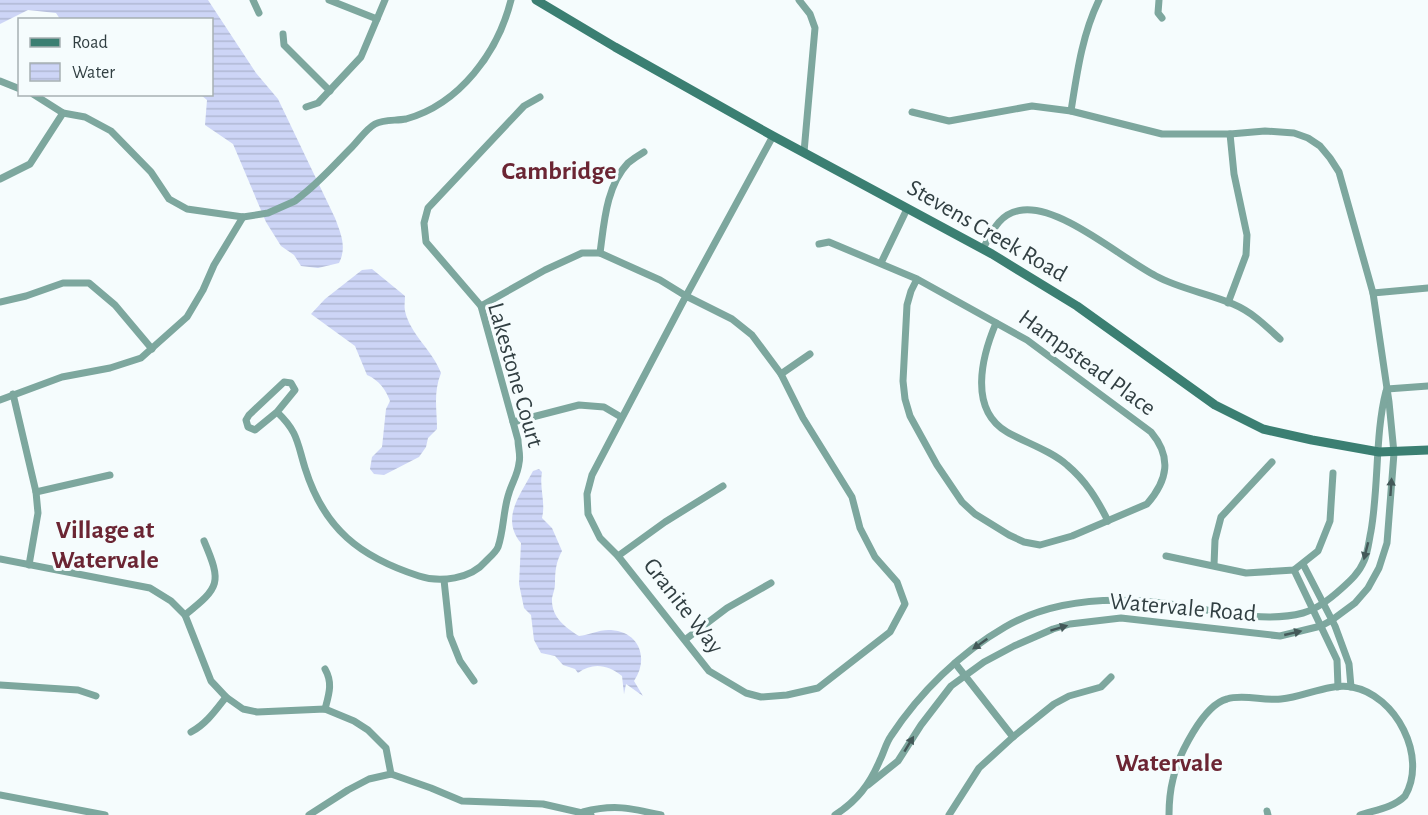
<svg xmlns="http://www.w3.org/2000/svg" width="1428" height="815" font-family="'Alegreya Sans',sans-serif">
	<style>
		.water { fill: url(#water-rules) }
		.lines { fill: none; stroke-linecap: round; stroke-linejoin: round }
		.street { stroke: #7da79e; stroke-width: 7 }
		.secondary { stroke: #3b7f72; stroke-width: 9 }
		.oneway { fill: #445959 }
		.labels { text-anchor: middle; dominant-baseline: central; stroke-width: 6; stroke-linejoin: round; paint-order: stroke }
		.street-label { font-size: 24px; fill: #313f42; stroke: #f5fcfd }
		.neighbourhood-label { font-size: 26px; font-weight: bold; fill: #6b2533; stroke: #f5fcfd }
	</style>
	<defs>
		<pattern id="water-rules" width="6" height="5" patternUnits="userSpaceOnUse" patternTransform="scale(1.5)"><rect width="6" height="5" fill="#cdd5f6"/><path d="M0 2.5h6" fill="none" stroke="#b0b8d4"/></pattern>
	</defs>
	<rect width="100%" height="100%" fill="#f5fcfd"/>
	<g class="water">
		<path d="M 0,0 L 208,0 L 256,73 L 278,99 L 335,218 C 341,234 347,247 339,263 L 318,268 L 301,266 L 294,255 L 281,246 L 266,222 L 233,144 L 205,125 L 207,100 L 201,95 L 212,94 L 212,20 L 60,19 L 56,13 L 28,10 L 0,24 Z"/>
		<path d="M 372,269 L 405,296 C 405,301 404,306 405,311 C 410,334 433,351 441,373 C 433,393 437,409 437,429 L 428,438 L 426,447 L 419,457 L 384,475 L 374,474 L 370,469 L 372,457 L 382,447 L 386,409 L 390,401 C 386,390 379,380 367,375 L 355,346 L 311,314 L 325,299 L 362,270 Z"/>
		<path d="M 539,469 L 542,472 C 539,488 546,502 542,518 L 552,528 L 562,551 C 556,562 555,571 555,584 C 555,589 553,593 552,598 C 551,617 565,627 579,636 C 589,635 600,629 611,630 C 640,632 649,659 634,681 L 643,696 L 626,684 L 624,694 L 622,676 C 608,665 593,662 578,673 L 575,669 L 563,665 L 555,656 L 541,653 L 534,640 L 531,615 L 524,608 L 519,584 L 521,543 C 500,518 521,494 533,471 Z"/>
	</g>
	<g class="lines">
		<g class="street">
			<polyline points="253,0 259,13"/>
			<polyline points="329,0 377,19"/>
			<polyline points="799,0 810,14 815,28 804,152"/>
			<polyline points="1159,0 1158,13 1162,18"/>
			<polyline points="283,34 284,45 330,91"/>
			<polyline points="0,81 20,89"/>
			<path d="M 33,94 L 63,113 L 85,117 L 111,131 L 151,172 L 169,199 L 187,209 L 243,217 L 268,213 L 295,201 L 306,192 C 323,178 337,162 352,147 C 359,140 366,129 375,124 C 384,119 396,121 406,119 C 460,104 498,52 511,0"/>
			<polyline points="306,107 318,103 361,57 385,0"/>
			<path d="M 1071,111 C 1077,73 1082,35 1099,0"/>
			<polyline points="0,179 30,164 63,113"/>
			<path d="M 819,244 L 829,242 L 917,279 L 1027,340 L 1151,432 C 1172,457 1168,480 1147,504 L 1072,536 L 1040,545 L 1024,542 L 1009,535 L 975,514 L 962,502 L 937,465 L 910,416 L 905,399 L 903,381 L 907,305 L 911,291 L 917,279"/>
			<path d="M 983,249 C 992,231 1000,212 1023,210 C 1062,206 1121,258 1156,276 C 1180,289 1207,293 1233,304 C 1252,312 1265,325 1280,339"/>
			<path d="M 600,253 C 604,224 606,186 628,163 C 633,159 639,155 644,152"/>
			<polyline points="881,263 907,209"/>
			<polyline points="1373,293 1428,288"/>
			<polyline points="0,302 26,296 63,283 89,283 115,305 152,349"/>
			<polyline points="1228,303 1246,255 1247,235 1234,174 1230,134"/>
			<polyline points="481,306 545,270 582,253 600,253 660,280 686,296 732,319 752,335 781,374 803,418 852,497 860,528 875,557 897,582 905,604 890,632 818,688 787,695 761,697 746,693 709,671 618,556 600,538 588,514 587,494 592,475 686,296 773,136"/>
			<path d="M 996,323 C 982,356 968,409 1007,432 C 1026,443 1050,450 1067,465 C 1086,481 1097,499 1108,521"/>
			<polyline points="781,374 810,354"/>
			<polyline points="1387,389 1428,386"/>
			<polyline points="13,394 36,492 38,513 29,565"/>
			<polyline points="0,400 62,377 110,368 141,358 187,317 203,290 214,265 243,217"/>
			<path d="M 277,412 L 255,430 L 248,427 L 246,420 L 249,415 L 284,382 L 291,383 L 295,390 L 277,412 C 298,432 297,442 305,468 C 324,529 360,557 419,576 C 440,583 471,579 486,561 C 490,557 496,552 498,547 C 504,530 503,510 509,493 C 512,483 518,474 519,463 C 521,456 518,447 518,440 L 481,306 L 426,242 L 424,223 L 428,208 L 524,106 L 540,97"/>
			<polyline points="513,422 579,405 604,407 621,417"/>
			<polyline points="36,492 110,475"/>
			<polyline points="618,556 665,522 723,486"/>
			<polyline points="1166,556 1246,573 1294,570 1318,551 1330,521 1333,473"/>
			<polyline points="0,559 150,588 171,601 185,615 211,681 226,697 243,709 257,712 325,709 354,721 368,730 386,748 391,774"/>
			<polyline points="1303,564 1335,626 1349,664 1351,687"/>
			<polyline points="1214,565 1215,540 1221,517 1272,462"/>
			<polyline points="1294,570 1337,660 1338,687"/>
			<polyline points="444,580 450,636 460,661 474,681"/>
			<path d="M 185,615 C 220,587 222,583 204,541"/>
			<polyline points="686,639 727,608 771,583"/>
			<polyline points="955,663 1013,737"/>
			<polyline points="0,685 78,690 96,696"/>
			<path d="M 325,709 C 329,694 333,683 325,669"/>
			<path d="M 191,732 C 206,724 215,711 226,697"/>
			<polyline points="868,785 898,761 921,725 951,686 984,662 1014,646 1053,629 1070,624 1121,618 1280,636 1321,626 1332,620 1355,603 1368,588 1379,568 1387,543 1394,453 1389,402 1373,293 1339,172 1330,158 1320,146 1308,138 1294,133 1265,131 1230,134 1162,134 1071,111 1032,106 949,121 912,112"/>
			<polyline points="0,795 105,815"/>
			<polyline points="1267,811 1268,815"/>
			<path d="M 583,812 C 613,804 631,808 661,815"/>
			<polyline points="309,815 348,790 369,779 391,774 431,788 462,801 543,804 591,815"/>
			<path d="M 835,815 C 857,801 870,784 880,760 C 884,752 886,743 891,736 C 920,692 960,653 1005,627 C 1046,603 1095,598 1141,601 C 1190,603 1255,626 1303,613 C 1317,609 1330,599 1341,589 C 1350,581 1359,573 1364,561 C 1368,552 1369,540 1371,531 C 1379,485 1375,434 1386,391"/>
			<polyline points="949,815 979,768 1013,737 1054,704 1069,696 1101,687 1111,677"/>
			<path d="M 1169,815 C 1169,803 1170,791 1173,779 C 1178,756 1203,705 1227,699 C 1243,694 1264,701 1281,699 C 1305,697 1328,683 1352,687 C 1396,695 1428,757 1405,796 C 1393,808 1375,810 1360,815"/>
		</g>
		<polyline class="secondary" points="536,0 615,47 773,136 992,254 1077,306 1215,405 1263,429 1312,440 1379,452 1428,450"/>
	</g>
	<defs><path id="oneway-solid" d="M-6-.8H1V-3.2L6.5 0L1 3.2V.8H-6Z" transform="scale(1.5)"/></defs>
	<g class="oneway">
		<use href="#oneway-solid" transform="translate(1391 487) rotate(-86)"/>
		<use href="#oneway-solid" transform="translate(1366 551) rotate(104)"/>
		<use href="#oneway-solid" transform="translate(1059 628) rotate(-17)"/>
		<use href="#oneway-solid" transform="translate(1293 633) rotate(-13)"/>
		<use href="#oneway-solid" transform="translate(980 644) rotate(145)"/>
		<use href="#oneway-solid" transform="translate(909 744) rotate(-59)"/>
	</g>
	<g class="labels">
		<g class="street-label">
			<text transform="translate(987 231) rotate(30)">Stevens Creek Road</text>
			<text transform="translate(1087 363) rotate(36)">Hampstead Place</text>
			<text transform="translate(515 375) rotate(74)">Lakestone Court</text>
			<text transform="translate(683 606) rotate(52)">Granite Way</text>
			<text transform="translate(1183 608) rotate(5)">Watervale Road</text>
		</g>
		<g class="neighbourhood-label">
			<text x="559" y="171">Cambridge</text>
			<text x="105" y="530">Village at<tspan x="105" dy="30">Watervale</tspan></text>
			<text x="1169" y="763">Watervale</text>
		</g>
	</g>
	<rect x="18" y="18" width="195" height="78" fill="#f5fcfd" stroke="#a7b0b2" stroke-width="1.5"/>
	<rect x="30" y="38" width="30" height="9" fill="#3b7f72" stroke="#a7b0b2" stroke-width="1.5"/>
	<text x="72" y="48" font-size="18" fill="#313f42">Road</text>
	<rect x="30" y="63" width="30" height="18" fill="url(#water-rules)" stroke="#a7b0b2" stroke-width="1.5"/>
	<text x="72" y="78" font-size="18" fill="#313f42">Water</text>
</svg>
